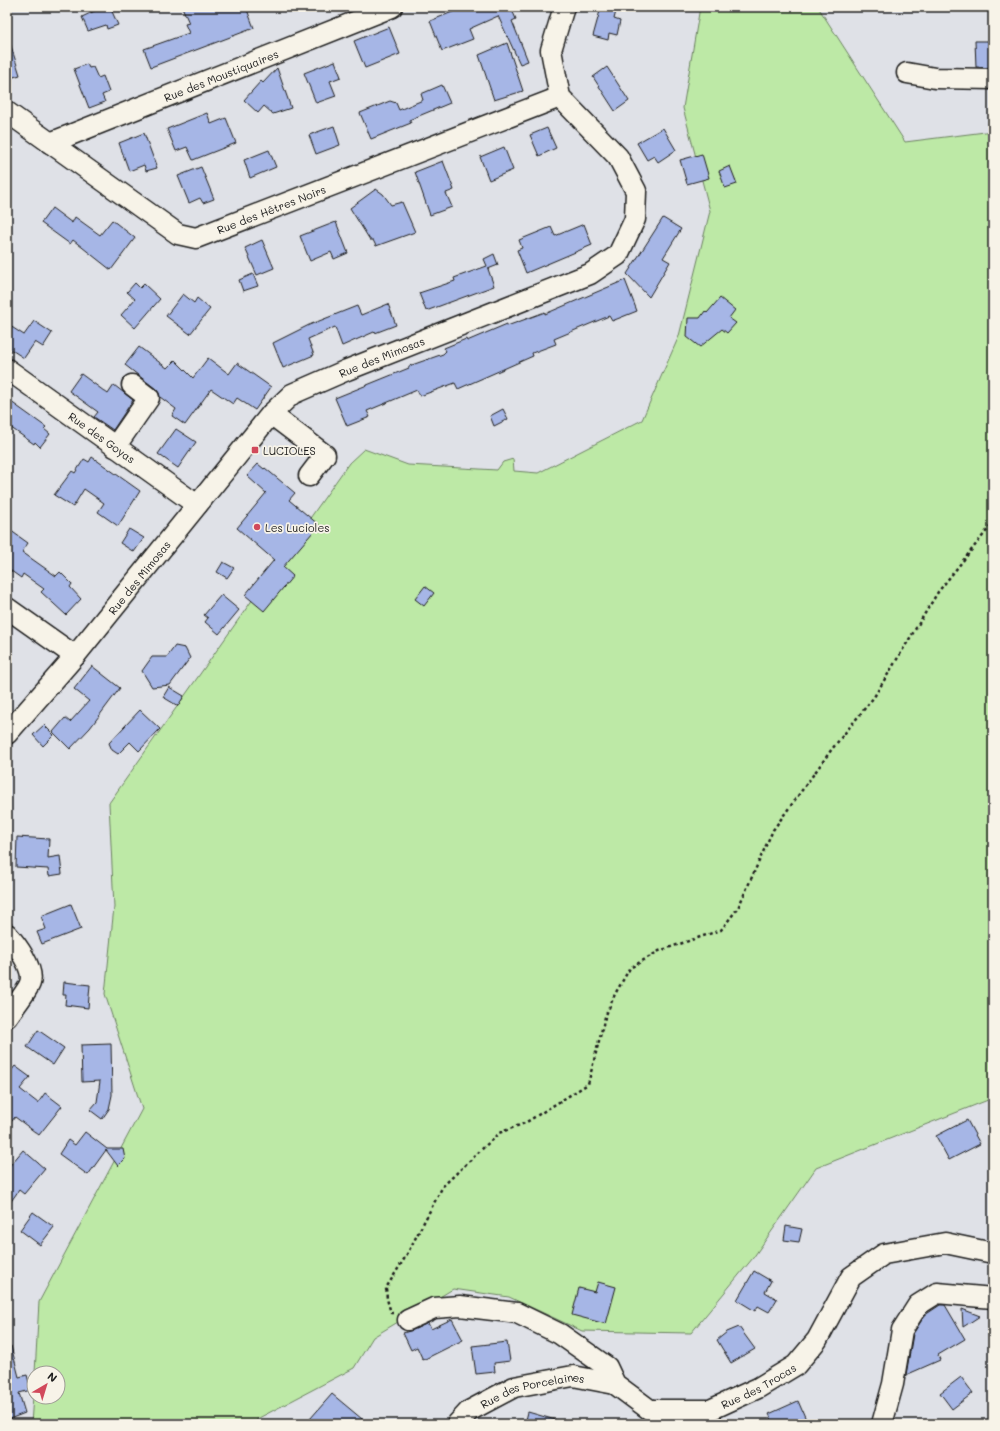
<svg xmlns="http://www.w3.org/2000/svg" width="1000" height="1431" font-family="Mali,sans-serif">
	<style>
		.green { fill: #bde9a6; stroke: #6c8261 }
		.building { fill: #a6b6e6; stroke: #1c1c1c }
		.lines { fill: none; stroke-linecap: round; stroke-linejoin: round }
		.minor-casing { stroke: #1c1c1c; stroke-width: 23 }
		.path { stroke: #1c1c1c; stroke-width: 2.5; stroke-dasharray: 3 3; stroke-linecap: butt }
		.minor { stroke: #f7f3e8; stroke-width: 20 }
		.poi-dot { fill: #d1495b; stroke: #f7f3e8; stroke-width: 1.5 }
		.labels { text-anchor: middle; dominant-baseline: central; stroke-width: 3.5; stroke-linejoin: round; paint-order: stroke }
		.street-label { font-size: 11px; fill: #1c1c1c; stroke: #f7f3e8 }
		.poi-label { font-size: 11px; fill: #1c1c1c; stroke: #f7f3e8; text-anchor: start }
	</style>
	<rect width="100%" height="100%" fill="#dfe1e7"/>
	<filter id="ink" filterUnits="userSpaceOnUse"><feTurbulence type="fractalNoise" baseFrequency=".025" numOctaves="2"/><feDisplacementMap in="SourceGraphic" scale="8" xChannelSelector="R" yChannelSelector="G"/><feConvolveMatrix kernelMatrix="1 2 1 2 8 2 1 2 1" color-interpolation-filters="sRGB"/></filter>
	<g filter="url(#ink)">
		<polygon class="green" points="700,7 818,7 905,142 993,131 993,1098 816,1168 753,1258 691,1333 582,1331 509,1297 453,1289 373,1337 354,1368 257,1419 257,1424 31,1424 34,1382 34,1397 58,1397 58,1373 35,1373 39,1302 142,1109 105,994 114,907 109,803 349,463 364,449 408,465 497,470 503,462 513,459 514,471 538,473 642,420 679,336 710,211 683,108"/>
		<g class="building">
			<polygon points="103,7 110,7 118,25 107,29 106,25 88,31 82,17"/>
			<polygon points="182,7 246,7 254,28 151,67 144,49 189,33 185,24 189,23"/>
			<polygon points="465,7 518,7 512,10 516,19 512,21 528,61 520,64 498,16 469,29 473,39 442,51 430,21"/>
			<polygon points="601,7 617,7 614,19 620,21 617,35 609,33 608,40 593,36"/>
			<polygon points="389,27 400,54 365,68 354,41"/>
			<polygon points="975,41 993,41 993,68 976,67"/>
			<polygon points="10,43 20,75 7,79 7,44"/>
			<polygon points="507,43 523,91 494,100 479,55"/>
			<polygon points="335,61 341,77 330,81 336,96 316,103 304,73"/>
			<polygon points="87,64 89,68 93,67 98,78 103,76 109,92 102,95 105,102 89,108 74,69"/>
			<polygon points="607,67 629,101 615,111 593,77"/>
			<polygon points="277,68 291,108 273,114 264,106 258,113 244,100 261,81 263,83"/>
			<polygon points="442,85 450,103 409,120 411,123 371,139 360,113 390,101 396,103 399,110 423,100 421,94"/>
			<polygon points="207,113 211,124 226,118 236,143 193,160 187,147 176,151 167,129"/>
			<polygon points="334,126 340,145 316,154 309,135"/>
			<polygon points="547,128 556,148 539,156 530,135"/>
			<polygon points="663,128 676,150 658,162 654,156 647,160 637,143"/>
			<polygon points="144,133 157,168 146,171 144,165 129,171 119,143"/>
			<polygon points="504,147 513,170 489,180 480,157"/>
			<polygon points="269,150 276,167 250,178 244,160"/>
			<polygon points="702,154 709,178 687,184 680,160"/>
			<polygon points="443,161 454,190 446,193 452,207 430,215 415,172"/>
			<polygon points="730,166 737,184 725,188 719,171"/>
			<polygon points="201,167 214,199 203,203 200,198 189,203 178,176"/>
			<polygon points="376,189 383,194 391,205 402,202 415,232 376,246 373,240 370,240 350,208"/>
			<polygon points="52,208 72,223 75,217 100,235 112,220 135,238 111,270 73,240 70,244 41,223"/>
			<polygon points="663,218 681,229 663,258 670,262 649,297 627,274"/>
			<polygon points="336,222 348,253 334,259 331,252 310,261 300,236"/>
			<polygon points="584,224 592,245 526,273 517,250 522,248 519,240 551,227 555,236"/>
			<polygon points="262,240 274,268 257,275 245,248"/>
			<polygon points="494,254 498,265 488,269 494,286 426,311 419,293 455,281 454,278 487,266 484,259"/>
			<polygon points="253,274 258,286 243,291 239,280"/>
			<polygon points="625,280 637,311 612,321 609,316 554,339 556,344 532,353 533,356 458,389 455,383 420,396 417,390 367,411 370,417 347,426 335,398 409,368 409,366 443,354 446,351 444,348 466,339 467,341 507,324 507,326 545,312 545,314"/>
			<polygon points="135,283 140,288 144,284 160,299 135,328 121,315 135,299 127,292"/>
			<polygon points="183,294 194,303 197,298 210,309 190,334 166,316"/>
			<polygon points="720,298 735,310 729,318 736,323 727,333 722,329 700,347 687,337 688,318 700,318 705,311 707,313"/>
			<polygon points="388,304 396,325 375,333 374,332 342,346 335,327 308,339 314,355 283,368 273,343 309,325 357,306 361,315"/>
			<polygon points="34,321 52,333 43,347 35,342 24,358 7,347 7,324 24,335"/>
			<polygon points="139,347 167,368 175,360 193,378 208,358 229,374 237,363 271,387 255,410 237,398 233,404 211,389 185,425 172,416 176,409 160,397 159,393 156,389 125,365"/>
			<polygon points="81,374 108,394 114,385 133,400 113,430 94,417 98,412 69,391"/>
			<polygon points="7,399 46,427 44,429 50,434 40,447 35,442 34,444 7,425"/>
			<polygon points="503,409 508,419 494,426 490,416"/>
			<polygon points="176,429 196,442 178,468 158,454"/>
			<polygon points="92,457 140,491 118,526 98,512 104,503 84,489 73,507 54,495 72,471 75,473 84,459 89,462"/>
			<polygon points="258,464 264,469 265,468 295,493 289,500 319,525 283,567 293,576 264,611 245,595 274,560 237,528 266,493 247,476"/>
			<polygon points="7,528 28,543 22,552 56,576 60,572 72,584 70,587 81,599 66,615 41,592 44,589 23,574 21,578 7,568"/>
			<polygon points="129,529 144,538 134,552 120,543"/>
			<polygon points="223,562 234,568 227,578 217,572"/>
			<polygon points="425,586 434,593 424,606 415,599"/>
			<polygon points="221,595 239,610 219,634 205,622 208,618 204,615"/>
			<polygon points="175,646 185,648 190,658 170,685 152,687 142,671 152,657 167,657"/>
			<polygon points="92,666 120,688 90,728 70,749 53,732 65,718 70,722 89,701 74,689"/>
			<polygon points="169,687 184,696 178,706 163,697"/>
			<polygon points="140,710 160,729 139,751 130,742 118,754 112,750 109,743"/>
			<polygon points="44,725 54,735 43,746 33,735"/>
			<polygon points="17,837 49,839 48,858 60,856 62,874 49,876 48,869 16,867"/>
			<polygon points="71,904 81,929 42,944 37,932 46,929 41,916"/>
			<polygon points="64,982 90,985 88,1008 65,1005 66,995 63,995"/>
			<polygon points="38,1030 64,1048 53,1065 27,1047"/>
			<polygon points="111,1044 112,1095 109,1109 102,1119 90,1110 97,1102 100,1081 82,1082 81,1045"/>
			<polygon points="15,1066 30,1077 20,1089 38,1103 45,1093 62,1106 39,1135 15,1117 7,1127 7,1076"/>
			<polygon points="967,1120 980,1144 949,1160 936,1136"/>
			<polygon points="85,1132 107,1149 123,1149 125,1159 118,1166 106,1150 88,1175 59,1154 68,1140 75,1145"/>
			<polygon points="23,1150 45,1169 24,1194 19,1190 7,1207 7,1169"/>
			<polygon points="33,1212 54,1227 40,1245 20,1230"/>
			<polygon points="786,1226 802,1229 799,1242 784,1240"/>
			<polygon points="754,1271 771,1281 765,1292 777,1299 769,1312 758,1306 755,1311 737,1300"/>
			<polygon points="598,1282 616,1287 606,1324 572,1315 579,1288 595,1292"/>
			<polygon points="940,1305 945,1305 965,1339 938,1355 940,1360 906,1375 913,1334 925,1315"/>
			<polygon points="962,1309 980,1316 963,1327"/>
			<polygon points="452,1319 463,1340 423,1360 417,1347 411,1350 403,1333 413,1330 428,1323 431,1329"/>
			<polygon points="739,1327 755,1349 731,1363 717,1340 727,1332"/>
			<polygon points="507,1342 510,1361 494,1363 495,1372 476,1374 472,1346"/>
			<polygon points="7,1346 11,1346 19,1377 27,1375 31,1390 19,1393 25,1413 7,1420"/>
			<polygon points="961,1377 973,1393 952,1409 940,1393"/>
			<polygon points="332,1394 368,1424 317,1424 310,1419"/>
			<polygon points="798,1401 808,1424 774,1424 769,1414"/>
			<polygon points="528,1412 559,1421 559,1424 525,1424"/>
		</g>
		<g class="lines">
			<defs>
				<g id="minor">
					<polyline points="907,73 935,78 993,79"/>
					<path id="s1" d="M 7,112 L 178,234 L 196,238 L 560,97"/>
					<path id="s2" d="M 50,143 L 392,7"/>
					<path id="s3" d="M 7,369 L 197,505"/>
					<polyline points="271,414 325,455 309,476"/>
					<polyline points="115,447 149,398 132,385"/>
					<polyline points="7,608 75,656"/>
					<path id="s4" d="M 7,734 L 75,656 L 271,414 L 292,394 L 347,370 L 590,274 L 618,255 L 635,219 L 636,191 L 618,157 L 560,97 L 551,50 L 564,7"/>
					<path d="M 7,934 C 16,944 35,969 30,983 C 28,990 12,1010 7,1017"/>
					<path id="s5" d="M 408,1320 L 434,1308 L 460,1306 L 517,1313 L 560,1334 L 607,1367 L 615,1384 L 650,1410 L 710,1410 L 758,1388 L 796,1365 L 817,1340 L 851,1277 L 884,1254 L 945,1243 L 993,1253"/>
					<path id="s6" d="M 457,1424 L 469,1411 L 514,1387 L 573,1376 L 615,1384"/>
					<polyline points="882,1424 893,1384 902,1330 918,1305 937,1293 993,1298"/>
				</g>
			</defs>
			<use href="#minor" class="minor-casing"/>
			<polyline class="path" points="393,1313 391,1313 387,1299 386,1288 406,1256 443,1186 499,1133 525,1123 588,1084 605,1017 615,994 630,968 659,951 721,930 738,908 773,830 832,749 874,697 938,592 993,523"/>
			<use href="#minor" class="minor"/>
		</g>
	</g>
	<g class="poi-dot">
		<rect x="251" y="446" width="8" height="8" rx="2"/>
		<circle cx="257" cy="527" r="4"/>
	</g>
	<g class="labels">
		<g class="street-label">
			<text stroke="none"><textPath href="#s2" startOffset="184">Rue des Moustiquaires</textPath></text>
			<text stroke="none"><textPath href="#s1" startOffset="309">Rue des Hêtres Noirs</textPath></text>
			<text stroke="none"><textPath href="#s4" startOffset="541">Rue des Mimosas</textPath></text>
			<text stroke="none"><textPath href="#s3" startOffset="117">Rue des Goyas</textPath></text>
			<text stroke="none"><textPath href="#s4" startOffset="205">Rue des Mimosas</textPath></text>
			<text stroke="none"><textPath href="#s5" startOffset="394">Rue des Trocas</textPath></text>
			<text stroke="none"><textPath href="#s6" startOffset="86">Rue des Porcelaines</textPath></text>
		</g>
		<g class="poi-label">
			<text x="263" y="450">LUCIOLES</text>
			<text x="265" y="527">Les Lucioles</text>
		</g>
	</g>
	<rect width="1000" height="1431" fill="none" stroke="#f7f3e8" stroke-width="24"/>
	<rect x="12" y="12" width="976" height="1407" fill="none" stroke="#1c1c1c" stroke-width="1.5" filter="url(#ink)"/>
	<g transform="translate(46 1385) rotate(38)"><circle r="19" fill="#f7f3e8" stroke="#9f9d96"/>
	<path d="M0-3L7 15L0 10L-7 15Z" fill="#d1495b"/>
	<text y="-6" font-size="11" font-weight="bold" text-anchor="middle" fill="#1c1c1c">N</text>
	</g>
</svg>
